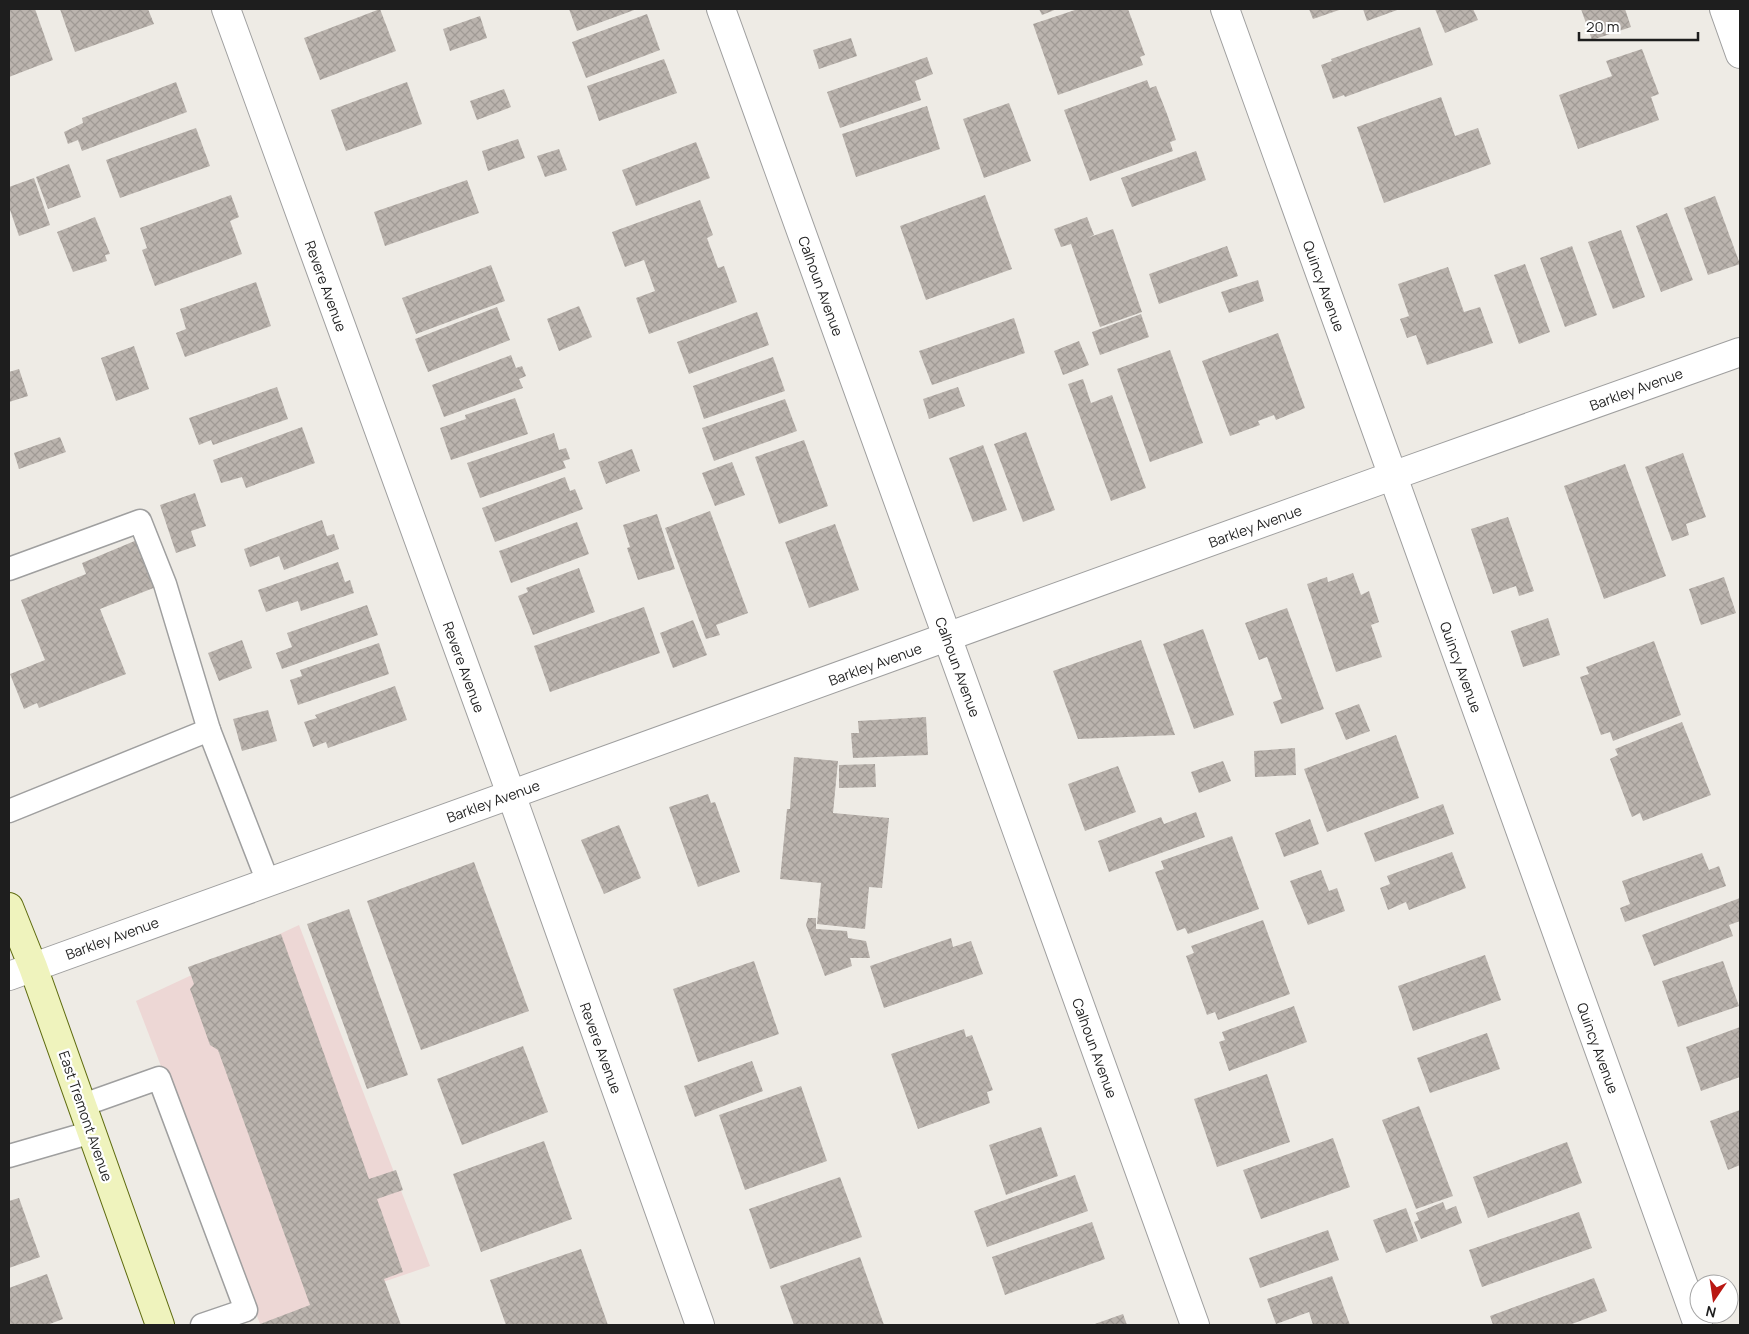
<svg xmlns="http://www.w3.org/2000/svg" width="1749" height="1334" font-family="Manrope,sans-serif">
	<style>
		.commercial { fill: #edd7d5 }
		.building { fill: url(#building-cross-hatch) }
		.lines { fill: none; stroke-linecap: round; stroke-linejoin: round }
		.service-casing { stroke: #9f9f9f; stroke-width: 25 }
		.minor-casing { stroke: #9f9f9f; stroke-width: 30 }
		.secondary-casing { stroke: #5e6b0f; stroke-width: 30 }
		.service { stroke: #fff; stroke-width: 22 }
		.minor { stroke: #fff; stroke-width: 28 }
		.secondary { stroke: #eff3bd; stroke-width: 28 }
		.labels { text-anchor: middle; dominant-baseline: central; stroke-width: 4.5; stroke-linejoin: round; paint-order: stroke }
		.street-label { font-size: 14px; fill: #1e1e1e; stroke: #fff }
	</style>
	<defs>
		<pattern id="building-cross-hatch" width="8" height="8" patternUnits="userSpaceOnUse" patternTransform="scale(1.25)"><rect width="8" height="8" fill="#bbb4ae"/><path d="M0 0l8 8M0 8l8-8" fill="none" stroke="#a09a95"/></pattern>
	</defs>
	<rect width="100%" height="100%" fill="#eeebe5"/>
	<polygon class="commercial" points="299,925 430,1266 260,1324 136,1001"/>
	<g class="building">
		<polygon points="9,9 35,9 53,60 9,77"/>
		<polygon points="60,9 148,9 154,24 75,52"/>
		<polygon points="380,9 396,51 320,80 304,38"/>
		<polygon points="569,9 637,9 577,31"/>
		<polygon points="1039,9 1057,9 1042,15"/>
		<polygon points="1078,9 1128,9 1145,55 1140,57 1143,65 1058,95 1033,24"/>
		<polygon points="1309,9 1342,9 1313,19"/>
		<polygon points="1363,9 1400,9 1367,21"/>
		<polygon points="1435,9 1473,9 1478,20 1445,33"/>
		<polygon points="1581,9 1625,9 1631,27 1592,40"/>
		<polygon points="647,14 660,50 586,78 572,42"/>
		<polygon points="480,16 487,38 450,51 443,29"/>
		<polygon points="1420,27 1433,65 1345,97 1344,95 1333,99 1321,65 1332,61 1331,59"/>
		<polygon points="851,38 857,56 819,69 813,50"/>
		<polygon points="1642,49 1659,94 1651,97 1659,120 1578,149 1559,95 1612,76 1606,61"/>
		<polygon points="927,57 933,74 915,81 921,100 840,128 827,92"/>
		<polygon points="664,59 677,93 599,121 587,86"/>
		<polygon points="1147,80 1150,88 1156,86 1167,114 1176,140 1170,142 1173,151 1090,181 1064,110"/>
		<polygon points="176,82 187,112 82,151 78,140 68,144 64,132 83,123 82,118"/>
		<polygon points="407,82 422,124 346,151 331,110"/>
		<polygon points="504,89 511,107 477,120 470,101"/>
		<polygon points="1441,97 1455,136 1478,128 1491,164 1384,203 1357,127"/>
		<polygon points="1009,103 1031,161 984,178 963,119"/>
		<polygon points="927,106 940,149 856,177 842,134"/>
		<polygon points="196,128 210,166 120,198 106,160"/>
		<polygon points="518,139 525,158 488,171 482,151"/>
		<polygon points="696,142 710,178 636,206 622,170"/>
		<polygon points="559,149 567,170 545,177 537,156"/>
		<polygon points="1196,151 1206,180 1132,207 1121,178"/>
		<polygon points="69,164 81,197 48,209 36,177"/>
		<polygon points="34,178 50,225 19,236 9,207 9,187"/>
		<polygon points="467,180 479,213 385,246 374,212"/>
		<polygon points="231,195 239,217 230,221 242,254 155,286 142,250 147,248 140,228"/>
		<polygon points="985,195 1012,269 926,300 900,226"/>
		<polygon points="1715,196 1740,264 1708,275 1684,208"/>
		<polygon points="700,200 713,235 707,238 718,268 724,266 737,302 649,334 636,298 655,291 644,260 625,267 612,232"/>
		<polygon points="1667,213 1693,280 1661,292 1636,226"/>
		<polygon points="95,217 110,254 105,255 107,261 73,272 57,232"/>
		<polygon points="1087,217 1094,235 1087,238 1113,229 1142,312 1100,327 1071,244 1061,247 1054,229"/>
		<polygon points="1621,230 1645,297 1613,309 1588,242"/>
		<polygon points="1227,246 1238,276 1159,304 1149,274"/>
		<polygon points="1572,246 1597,315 1565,327 1540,258"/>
		<polygon points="1525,264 1550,332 1519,344 1494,275"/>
		<polygon points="491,265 505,301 416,334 402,298"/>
		<polygon points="1448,267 1464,312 1480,307 1493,343 1427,365 1416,335 1407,338 1400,319 1409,316 1398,284"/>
		<polygon points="1258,280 1264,301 1229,313 1221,292"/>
		<polygon points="256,282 271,326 185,357 176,333 186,329 180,309"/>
		<polygon points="579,306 592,337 559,351 547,319"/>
		<polygon points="497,307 510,340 428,372 415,339"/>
		<polygon points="757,312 769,345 689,374 677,342"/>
		<polygon points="1141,314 1149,337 1100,355 1092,332"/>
		<polygon points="1014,318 1025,353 932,385 919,351"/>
		<polygon points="1278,333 1305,408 1276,420 1274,415 1258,421 1260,425 1230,436 1202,361"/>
		<polygon points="1079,341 1089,365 1063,375 1054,351"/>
		<polygon points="134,346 149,389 116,401 101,358"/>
		<polygon points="1170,350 1203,443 1150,462 1117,369"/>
		<polygon points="511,355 516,368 522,366 526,376 519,379 523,388 444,417 432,385"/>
		<polygon points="773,357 785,391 704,419 693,386"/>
		<polygon points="19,369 28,396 9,402 9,372"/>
		<polygon points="1083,379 1091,403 1112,395 1146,488 1111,501 1068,384"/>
		<polygon points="277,387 288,419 213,445 211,440 199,445 189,418"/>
		<polygon points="958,387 965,406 929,419 923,399"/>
		<polygon points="515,398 528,434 451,460 440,428 466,419 465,415"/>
		<polygon points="785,399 797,431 714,461 702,428"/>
		<polygon points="302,427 315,463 246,488 242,477 221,483 213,460"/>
		<polygon points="1026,432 1055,510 1023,522 994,444"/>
		<polygon points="554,433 559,450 566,448 570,459 563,461 566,468 480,498 467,463"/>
		<polygon points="60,437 66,452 19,469 14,453"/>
		<polygon points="804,440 828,506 779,524 755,457"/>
		<polygon points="983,445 1007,510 973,522 949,458"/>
		<polygon points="632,449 640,471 606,484 598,462"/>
		<polygon points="1683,453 1706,517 1686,524 1689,535 1672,541 1645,467"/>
		<polygon points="732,462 745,495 715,506 702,473"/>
		<polygon points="1625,464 1666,576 1604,599 1564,486"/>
		<polygon points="565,477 570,491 575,489 583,509 495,542 482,508"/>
		<polygon points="195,493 206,526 191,531 196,546 176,553 160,505"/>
		<polygon points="710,511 748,613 716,625 720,635 706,639 665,528"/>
		<polygon points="657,514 675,569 638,580 627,548 630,547 623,525"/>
		<polygon points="1508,517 1534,591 1519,596 1516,586 1493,594 1471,529"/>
		<polygon points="322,520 327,536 334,534 339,549 284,570 279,556 250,567 244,549"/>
		<polygon points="577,522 589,554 511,583 499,551"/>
		<polygon points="835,524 859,590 809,608 785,542"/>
		<polygon points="137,540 156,587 100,609 126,674 39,708 37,703 24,709 10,674 45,660 21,600 86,574 82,563"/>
		<polygon points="338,562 345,582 350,580 354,593 301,611 298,601 266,612 258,590"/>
		<polygon points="579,568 595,612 533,635 518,596 528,592 526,588"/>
		<polygon points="1353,573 1361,595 1369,591 1379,622 1371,625 1382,657 1336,672 1307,584 1327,577 1328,582"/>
		<polygon points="1724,577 1736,613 1701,625 1689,589"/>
		<polygon points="367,605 378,635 282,669 276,653 292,647 287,633"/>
		<polygon points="644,607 660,653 550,692 534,646"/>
		<polygon points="1287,608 1324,709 1281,724 1273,702 1282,699 1267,657 1259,660 1245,623"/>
		<polygon points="1548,618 1560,655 1523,667 1511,631"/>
		<polygon points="693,620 707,655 673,668 660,633"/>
		<polygon points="1203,629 1234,715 1194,729 1163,644"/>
		<polygon points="242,640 252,668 219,681 208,653"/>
		<polygon points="1141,640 1175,735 1078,739 1053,671"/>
		<polygon points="1654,641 1681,715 1613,741 1610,732 1601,735 1580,677 1589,674 1586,667"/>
		<polygon points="379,643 389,674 298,705 290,680 302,676 300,670"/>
		<polygon points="395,686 407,720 328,748 326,742 313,747 304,722 317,718 315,715"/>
		<polygon points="1359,704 1370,731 1346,740 1335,713"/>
		<polygon points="268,710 277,741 242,751 233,719"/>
		<polygon points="926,717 928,755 853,758 851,733 859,733 858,721"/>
		<polygon points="1682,722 1711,795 1643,821 1640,813 1632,817 1610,759 1618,755 1615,749"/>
		<polygon points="1396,735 1419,798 1327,832 1304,769"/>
		<polygon points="1295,748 1296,775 1255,777 1254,751"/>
		<polygon points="794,757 838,761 833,813 889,818 882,888 869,887 865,929 817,924 821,883 780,879 787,809 790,809"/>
		<polygon points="1223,761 1231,781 1199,793 1191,772"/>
		<polygon points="875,764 876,787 839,788 839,765"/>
		<polygon points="1118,766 1136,812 1085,831 1068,784"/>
		<polygon points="708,794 711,803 715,802 740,872 698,887 669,807"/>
		<polygon points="1443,804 1454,834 1375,862 1364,833"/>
		<polygon points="1196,812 1205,837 1109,872 1098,841 1161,817 1164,824"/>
		<polygon points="1310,819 1319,844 1284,857 1275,833"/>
		<polygon points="619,825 641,878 604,894 581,840"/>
		<polygon points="1232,836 1259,909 1188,934 1185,928 1177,931 1155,872 1164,869 1161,861"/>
		<polygon points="1452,852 1466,888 1409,910 1406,902 1388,910 1380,888 1390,884 1387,876"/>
		<polygon points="1702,853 1709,870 1719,866 1726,886 1625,922 1620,908 1630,904 1622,881"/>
		<polygon points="474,862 529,1011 421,1050 367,901"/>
		<polygon points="1321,870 1329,891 1337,888 1345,911 1308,925 1290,881"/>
		<polygon points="1740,898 1740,921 1729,925 1733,936 1654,966 1642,935"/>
		<polygon points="349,909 408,1075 367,1089 307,924"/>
		<polygon points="808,918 816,918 816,929 847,931 848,938 866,941 870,958 850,958 852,966 825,976 806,925"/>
		<polygon points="1263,920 1290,994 1218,1020 1215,1012 1207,1015 1186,956 1194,953 1191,946"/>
		<polygon points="281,934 369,1179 396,1170 403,1190 377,1199 403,1272 384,1279 401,1325 260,1325 260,1324 310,1305 218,1050 210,1045 190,989 194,984 188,967"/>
		<polygon points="951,938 953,947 971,941 983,974 884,1008 870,966"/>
		<polygon points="1485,955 1501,1000 1413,1031 1398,986"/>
		<polygon points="754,961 779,1034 698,1062 673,989"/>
		<polygon points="1723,961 1739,1006 1678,1027 1662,981"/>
		<polygon points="1294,1006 1307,1042 1229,1071 1219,1042 1225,1040 1222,1032"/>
		<polygon points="1740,1027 1740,1077 1701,1091 1686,1047"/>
		<polygon points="964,1029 966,1037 972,1035 993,1090 987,1092 990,1103 918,1129 891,1054"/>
		<polygon points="1487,1033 1500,1069 1430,1093 1417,1058"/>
		<polygon points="523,1046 548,1112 462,1145 437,1079"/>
		<polygon points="752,1061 763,1091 695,1117 684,1086"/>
		<polygon points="1267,1074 1290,1142 1217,1167 1194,1099"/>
		<polygon points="801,1086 827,1161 745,1190 719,1115"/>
		<polygon points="1419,1106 1453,1196 1416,1209 1382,1120"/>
		<polygon points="1740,1110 1740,1165 1728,1170 1710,1121"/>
		<polygon points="1041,1127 1058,1176 1006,1195 989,1145"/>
		<polygon points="1333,1138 1350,1187 1261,1219 1243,1170"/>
		<polygon points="544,1141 572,1219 481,1252 453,1174"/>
		<polygon points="1567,1142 1582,1183 1488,1218 1473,1177"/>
		<polygon points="1075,1175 1088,1211 987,1247 974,1211"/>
		<polygon points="840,1177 862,1237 770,1269 749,1209"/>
		<polygon points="19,1198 40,1257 9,1268 9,1201"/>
		<polygon points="1443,1202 1446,1210 1456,1206 1462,1223 1421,1239 1414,1222 1419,1220 1416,1213"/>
		<polygon points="1406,1208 1418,1241 1386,1253 1373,1220"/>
		<polygon points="1579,1212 1592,1248 1482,1287 1469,1250"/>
		<polygon points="1092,1222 1105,1259 1005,1295 992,1257"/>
		<polygon points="1328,1230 1339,1260 1260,1288 1249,1258"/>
		<polygon points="581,1249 608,1325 506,1325 490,1280"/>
		<polygon points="860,1257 884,1325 794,1325 780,1286"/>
		<polygon points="47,1274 63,1319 47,1325 9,1325 9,1288"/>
		<polygon points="1332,1276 1350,1325 1313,1325 1309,1312 1276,1324 1267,1299"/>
		<polygon points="1594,1278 1607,1311 1569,1325 1493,1325 1490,1316"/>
		<polygon points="1123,1314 1127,1325 1092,1325"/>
	</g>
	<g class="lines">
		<defs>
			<g id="service">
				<polyline points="9,569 140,521 165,584 209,730 268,882"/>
				<polyline points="9,811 209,730"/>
				<polyline points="83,1105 159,1078 246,1310 202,1325"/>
				<polyline points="9,1156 92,1132"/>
			</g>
			<g id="minor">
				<polyline points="226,9 511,794 700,1325"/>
				<polyline points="721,9 1195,1325"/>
				<polyline points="1225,9 1698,1325"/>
				<polyline points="1724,9 1740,54"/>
				<polyline points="9,976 1392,476 1740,352"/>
			</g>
			<polyline id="secondary" points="9,907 33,967 160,1325"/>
		</defs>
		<use href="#service" class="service-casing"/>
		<use href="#minor" class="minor-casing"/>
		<use href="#secondary" class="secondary-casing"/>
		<use href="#service" class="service"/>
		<use href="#minor" class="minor"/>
		<use href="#secondary" class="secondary"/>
	</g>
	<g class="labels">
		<g class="street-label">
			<text transform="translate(326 286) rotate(70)">Revere Avenue</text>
			<text transform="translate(821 286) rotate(70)">Calhoun Avenue</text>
			<text transform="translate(1324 286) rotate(70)">Quincy Avenue</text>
			<text transform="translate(1636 389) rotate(-20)">Barkley Avenue</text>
			<text transform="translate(1255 526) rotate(-20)">Barkley Avenue</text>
			<text transform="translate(875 664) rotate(-20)">Barkley Avenue</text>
			<text transform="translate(464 667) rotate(70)">Revere Avenue</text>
			<text transform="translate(958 667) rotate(70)">Calhoun Avenue</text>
			<text transform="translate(1461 667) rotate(70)">Quincy Avenue</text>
			<text transform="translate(493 801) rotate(-20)">Barkley Avenue</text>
			<text transform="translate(112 938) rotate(-20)">Barkley Avenue</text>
			<text transform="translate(601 1048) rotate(70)">Revere Avenue</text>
			<text transform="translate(1095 1048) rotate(70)">Calhoun Avenue</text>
			<text transform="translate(1598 1048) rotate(70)">Quincy Avenue</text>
			<text transform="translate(86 1116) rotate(71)">East Tremont Avenue</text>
		</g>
	</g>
	<rect width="1749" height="1334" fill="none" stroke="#1e1e1e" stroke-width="20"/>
	<g transform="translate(1714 1299) rotate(193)"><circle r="24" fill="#ffffff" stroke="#a5a5a5"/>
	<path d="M0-4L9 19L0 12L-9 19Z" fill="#b91712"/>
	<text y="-8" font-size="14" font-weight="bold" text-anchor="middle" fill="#1e1e1e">N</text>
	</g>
	<path d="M1579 32v8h119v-8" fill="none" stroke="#1e1e1e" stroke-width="2.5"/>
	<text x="1586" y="32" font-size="15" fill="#1e1e1e" stroke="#ffffff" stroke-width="4" paint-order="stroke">20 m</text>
</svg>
